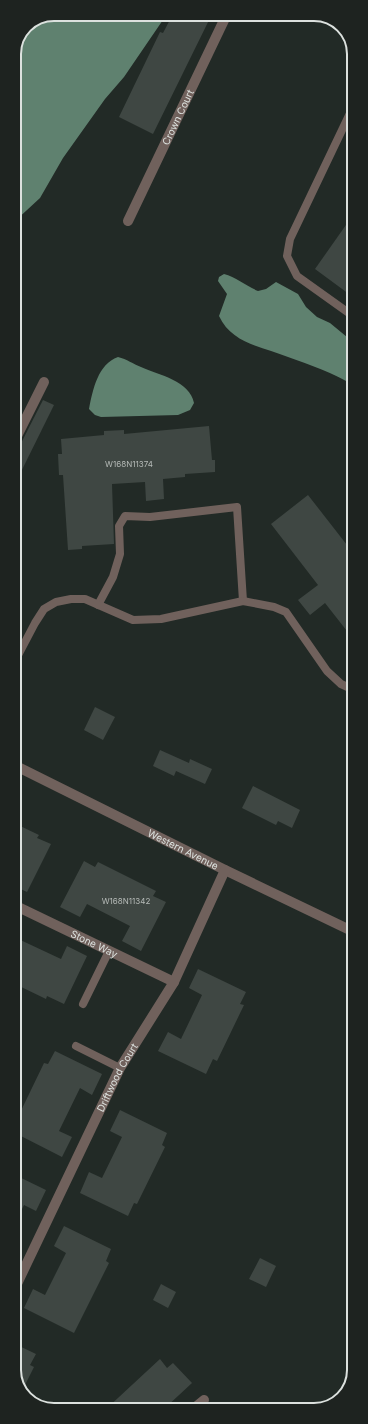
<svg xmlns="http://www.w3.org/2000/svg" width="368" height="1424" font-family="Inter,sans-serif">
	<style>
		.water { fill: #5f816f }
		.building { fill: #3f4743 }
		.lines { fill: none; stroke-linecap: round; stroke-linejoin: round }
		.lane { stroke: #70615c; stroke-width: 8 }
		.street { stroke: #70615c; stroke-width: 10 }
		.labels { text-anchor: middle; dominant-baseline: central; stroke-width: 3; stroke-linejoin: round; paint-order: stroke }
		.number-label { font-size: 8px; fill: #b5bab7 }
		.street-label { font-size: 10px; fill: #dce1de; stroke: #0e1210 }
		.rim { fill: none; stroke: #dce1de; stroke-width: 2 }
	</style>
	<rect width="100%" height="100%" fill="#222a26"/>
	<g class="water">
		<polygon points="54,14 167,14 124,77 105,99 63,158 40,198 14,222 14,53 26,25"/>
		<path d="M 224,274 C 236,277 246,286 258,291 L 266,289 L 276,282 L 298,294 L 306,307 L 317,317 L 330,323 L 353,342 L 353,385 C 334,373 310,365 288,357 C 263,347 232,344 219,316 L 227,294 L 218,281 L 219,277 Z"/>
		<path d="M 118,357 C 127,359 133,364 141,367 C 159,375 190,381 194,403 L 190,410 L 178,415 L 101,417 L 95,415 L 89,409 C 93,389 98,364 118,357 Z"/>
	</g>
	<g class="building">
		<polygon points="173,14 212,14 153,134 119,117 160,32 163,33"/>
		<polygon points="353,215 353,297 315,269"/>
		<polygon points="43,400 54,405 14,486 14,457"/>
		<polygon points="209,426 212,460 215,460 215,472 185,474 185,477 163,479 164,499 146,501 145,482 112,484 114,544 82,546 82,549 68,550 63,475 59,475 58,454 62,454 61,439 104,435 104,431 124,430 124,434"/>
		<polygon points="308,495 354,554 354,640 325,603 310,615 298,600 318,585 271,524"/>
		<polygon points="95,707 115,717 103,740 84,730"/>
		<polygon points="160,750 189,763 190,759 212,769 205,784 176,771 174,776 153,766"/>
		<polygon points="253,786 300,810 292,828 278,821 276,825 242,808"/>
		<polygon points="14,823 39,835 37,838 51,844 27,892 14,886"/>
		<polygon points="84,861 95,867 98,862 156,891 153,896 166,902 141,951 122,941 130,926 87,904 80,917 60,907"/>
		<polygon points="14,937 61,959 67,946 87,956 64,1004 47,996 46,999 15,984"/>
		<polygon points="198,969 246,992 240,1004 244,1005 217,1061 213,1059 206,1074 158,1051 168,1032 181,1039 202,995 189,988"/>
		<polygon points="55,1051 102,1074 92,1095 80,1088 59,1131 72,1137 62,1157 15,1133 21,1120 17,1119 44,1063 48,1064"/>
		<polygon points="120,1110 167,1133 162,1145 165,1147 137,1204 134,1203 128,1216 80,1193 89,1172 102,1178 122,1137 110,1131"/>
		<polygon points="15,1175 46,1190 36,1211 24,1205 15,1223"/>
		<polygon points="64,1226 111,1249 106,1261 109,1263 74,1333 24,1308 33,1289 45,1295 66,1253 54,1246"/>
		<polygon points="260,1258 276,1266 266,1287 249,1279"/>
		<polygon points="161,1284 176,1292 168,1308 153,1300"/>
		<polygon points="15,1344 36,1354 30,1365 34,1367 22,1391 15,1378"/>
		<polygon points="160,1359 167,1368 173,1363 192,1383 165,1408 160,1402 152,1410 105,1410"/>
	</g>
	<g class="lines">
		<g class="lane">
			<polyline points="353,107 290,239 287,256 297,276 353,316"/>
			<polyline points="98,605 113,577 120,554 119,526 125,516 150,517 237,507 243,601"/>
			<polyline points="14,663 35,623 44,609 56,602 71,599 85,599 133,620 161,619 243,601 274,607 286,612 327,671 341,684 354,690"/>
			<polyline points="83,1004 109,951"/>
			<polyline points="76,1046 120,1068"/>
		</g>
		<g class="street">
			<path id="s1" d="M 128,221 L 227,14"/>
			<polyline points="14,442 44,382"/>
			<path id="s2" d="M 14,765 L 225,870 L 354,932"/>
			<path id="s3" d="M 14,905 L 174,982"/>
			<path id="s4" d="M 15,1288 L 120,1068 L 174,982 L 225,870"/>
			<polyline points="193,1409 204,1400"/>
		</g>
	</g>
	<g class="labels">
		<g class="number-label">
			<text x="129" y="464">W168N11374</text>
			<text x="126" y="901">W168N11342</text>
		</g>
		<g class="street-label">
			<text stroke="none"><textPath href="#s1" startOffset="115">Crown Court</textPath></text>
			<text stroke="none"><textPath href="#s2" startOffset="189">Western Avenue</textPath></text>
			<text stroke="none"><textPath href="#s3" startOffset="89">Stone Way</textPath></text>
			<text stroke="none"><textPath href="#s4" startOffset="234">Driftwood Court</textPath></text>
		</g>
	</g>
	<path d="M0 0H368V1424H0ZM54 21H314A33 33 0 0 1 347 54V1370A33 33 0 0 1 314 1403H54A33 33 0 0 1 21 1370V54A33 33 0 0 1 54 21Z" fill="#1e2320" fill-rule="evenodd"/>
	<path class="rim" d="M54 21H314A33 33 0 0 1 347 54V1370A33 33 0 0 1 314 1403H54A33 33 0 0 1 21 1370V54A33 33 0 0 1 54 21Z"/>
</svg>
